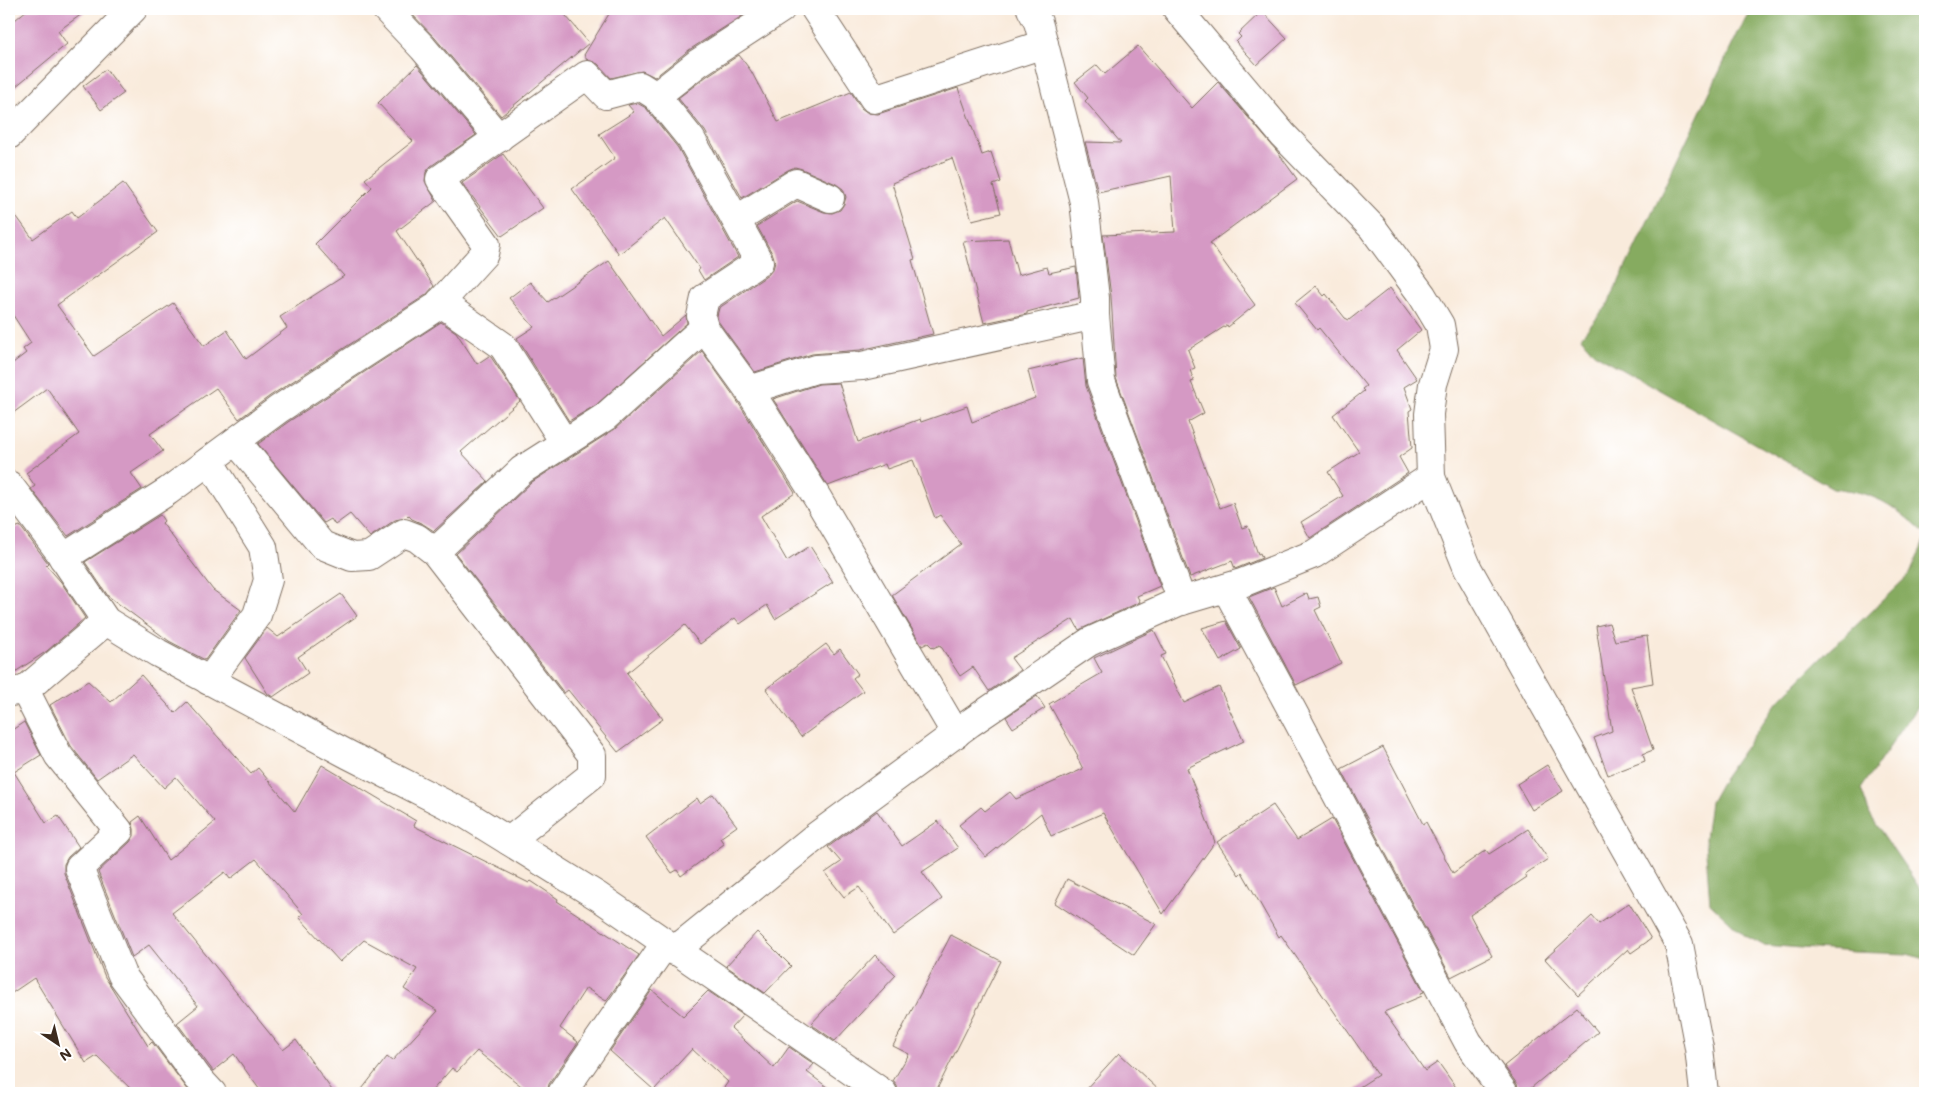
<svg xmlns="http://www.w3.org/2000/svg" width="1934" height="1102" font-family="Mali,sans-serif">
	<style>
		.forest { fill: #86ab60; stroke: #606a3f }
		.building { fill: #d599c4 }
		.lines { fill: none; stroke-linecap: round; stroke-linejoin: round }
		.minor-casing { stroke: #7e6e60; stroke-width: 30 }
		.minor { stroke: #fff; stroke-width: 28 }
	</style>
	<rect width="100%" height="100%" fill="#fff"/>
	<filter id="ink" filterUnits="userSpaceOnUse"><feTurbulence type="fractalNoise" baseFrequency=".02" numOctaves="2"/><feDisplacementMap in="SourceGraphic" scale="10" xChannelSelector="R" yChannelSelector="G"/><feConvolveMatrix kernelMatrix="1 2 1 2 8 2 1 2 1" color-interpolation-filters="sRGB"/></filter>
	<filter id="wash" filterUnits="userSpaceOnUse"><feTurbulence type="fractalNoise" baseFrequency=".0096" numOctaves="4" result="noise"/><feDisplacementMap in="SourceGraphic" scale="20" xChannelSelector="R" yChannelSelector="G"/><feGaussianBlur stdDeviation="1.12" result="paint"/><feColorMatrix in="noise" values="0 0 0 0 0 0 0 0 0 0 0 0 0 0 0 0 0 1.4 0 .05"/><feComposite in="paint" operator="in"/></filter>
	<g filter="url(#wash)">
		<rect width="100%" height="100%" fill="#f9ebdc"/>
		<g class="forest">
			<path d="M 1753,9 L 1925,9 L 1925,534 C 1911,521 1893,505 1875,498 C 1861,492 1847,490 1833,488 L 1594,353 L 1581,337 L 1607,306 L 1738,33 Z"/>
			<polygon points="1925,539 1925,700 1921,701 1861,789 1870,815 1925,896 1925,959 1907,954 1854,952 1763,945 1744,935 1710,903 1705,839 1710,802 1720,784 1778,701 1829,650 1845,636 1910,574"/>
		</g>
		<g id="blocks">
			<g class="building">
				<polygon points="28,9 89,9 58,31 67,44 9,92 9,25"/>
				<polygon points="407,9 560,9 589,43 501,116 435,38"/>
				<polygon points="612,9 753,9 689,50 655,77 642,71 611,78 598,64 588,60 584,55"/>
				<polygon points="1262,11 1287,38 1257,65 1236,42 1241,37 1238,34"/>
				<polygon points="1138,46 1192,108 1218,82 1276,150 1297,179 1210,243 1255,305 1228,327 1227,325 1188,350 1195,368 1190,370 1194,381 1191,382 1204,413 1188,422 1220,508 1233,503 1242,528 1248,526 1258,554 1260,553 1262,558 1235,569 1232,561 1190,577 1116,378 1111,296 1103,235 1175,232 1171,176 1098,192 1085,142 1121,143 1085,101 1088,98 1075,82 1097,65 1105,74"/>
				<polygon points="739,55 751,71 778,122 851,92 861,108 868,113 878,114 958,88 982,155 991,152 1001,182 993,185 1001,213 972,220 952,158 892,183 915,259 912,260 933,334 860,350 812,354 755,372 718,321 717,316 719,308 768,275 773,269 775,262 773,255 757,226 797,201 824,212 832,213 840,210 844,204 846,197 843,189 836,184 802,169 795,167 788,170 742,198 705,131 678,98 707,76"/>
				<polygon points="417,65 476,135 431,166 426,172 425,181 436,201 397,231 434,286 426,295 270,396 239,419 216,388 150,434 163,451 131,473 142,489 68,536 31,489 35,486 26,473 79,434 47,388 9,416 9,366 26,353 23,349 31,343 9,309 9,206 33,239 72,211 77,218 123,183 158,232 57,305 94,356 173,303 204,346 227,330 246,359 287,328 280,317 344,276 315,244 372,187 365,179 413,141 378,103"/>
				<polygon points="106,69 124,93 101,110 83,86"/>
				<polygon points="637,103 646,108 678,148 738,257 704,280 698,270 700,269 665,218 619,254 572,189 615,158 599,134 634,112 628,105"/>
				<polygon points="503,154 543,208 502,236 462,183"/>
				<polygon points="1008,239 1018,275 1047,267 1049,273 1076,267 1079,298 1027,312 1027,314 984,323 963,241"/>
				<polygon points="609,261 661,336 686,315 687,323 596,405 569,421 517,338 534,327 509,298 530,282 548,302"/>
				<polygon points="1316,286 1324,296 1326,294 1345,318 1349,320 1390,288 1421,330 1397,350 1417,379 1404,387 1412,409 1409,411 1412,448 1399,457 1408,473 1310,538 1301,522 1343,496 1328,472 1359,452 1333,415 1364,391 1362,389 1366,386 1319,328 1317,330 1295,303"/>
				<polygon points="441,322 456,332 477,364 489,356 491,357 520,401 461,452 488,481 434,531 423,524 412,519 408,515 405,518 395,520 370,537 350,514 335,525 331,519 324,523 258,444 288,422"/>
				<polygon points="702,351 736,399 795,493 761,516 787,561 810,546 833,582 775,619 767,605 740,624 735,618 700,644 685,625 627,673 663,719 618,752 568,690 564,693 456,554 532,482 615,429"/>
				<polygon points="1083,358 1086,386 1160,586 1137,596 1140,602 1079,630 1073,619 1011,658 1020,670 989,691 973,667 960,676 940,645 933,648 928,643 922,646 892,595 961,544 940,515 935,518 913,460 887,469 885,464 828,486 773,399 819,384 839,383 858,442 920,419 921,422 967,406 972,422 1035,398 1028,371"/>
				<polygon points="160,515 164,521 162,523 213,590 241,610 205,660 169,641 108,596 85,562"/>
				<polygon points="20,526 48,563 46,565 61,582 85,618 47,651 9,676 9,530"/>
				<polygon points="1274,587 1282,606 1307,593 1309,599 1318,597 1321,607 1315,610 1341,663 1296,685 1249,597"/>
				<polygon points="341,594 357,616 298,657 308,673 273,697 268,694 245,658 267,628 278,637"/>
				<polygon points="1226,621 1241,649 1220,661 1202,628"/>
				<polygon points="1609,623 1615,641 1647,636 1653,683 1631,687 1653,750 1643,754 1645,761 1608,775 1594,738 1612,731 1596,626"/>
				<polygon points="1154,630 1166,654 1161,656 1184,703 1219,687 1244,741 1187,768 1215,842 1163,914 1103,813 1051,836 1041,813 986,857 959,825 981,807 985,811 1010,792 1016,799 1083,769 1077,757 1078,756 1049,704 1102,673 1094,658"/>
				<polygon points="826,644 834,654 840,649 858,674 853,678 863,691 801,737 766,689"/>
				<polygon points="141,675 175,713 187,702 251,774 258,768 295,812 322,765 416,821 414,826 529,883 531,881 558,899 557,901 639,955 606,1001 586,988 560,1028 578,1042 549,1084 547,1093 530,1093 477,1051 457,1072 452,1068 430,1093 359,1093 387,1057 392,1061 438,1011 404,989 417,969 364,940 340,962 299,917 303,914 256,859 230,879 225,872 172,913 283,1050 296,1040 334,1093 262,1093 234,1054 213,1071 177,1023 198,1006 149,945 132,957 98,872 130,842 134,836 134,829 132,822 140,816 168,860 215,822 176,777 164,788 133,754 97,779 71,746 50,705 88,681 111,702"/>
				<polygon points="1037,696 1045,708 1013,728 1006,717"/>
				<polygon points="24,722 41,755 14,772 46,823 58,816 79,847 68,857 64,864 64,873 105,977 148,1046 152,1042 189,1091 186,1093 135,1093 97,1056 86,1063 34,978 9,995 9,732"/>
				<polygon points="1383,747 1423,824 1426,822 1453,873 1486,850 1489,854 1528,829 1548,859 1525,874 1527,877 1470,915 1492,956 1451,977 1341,769"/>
				<polygon points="1547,765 1563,791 1532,810 1517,784"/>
				<polygon points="713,794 737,826 720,838 724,844 681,876 677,870 672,873 646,837 697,798 700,803"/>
				<polygon points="1273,805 1297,840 1332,819 1424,992 1421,993 1422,996 1384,1012 1425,1071 1438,1062 1460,1093 1350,1093 1378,1075 1281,935 1279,937 1242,872 1239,875 1217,842"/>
				<polygon points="877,811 902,846 938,821 958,848 922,872 942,899 893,935 859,887 844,897 825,873 841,862 828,847"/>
				<polygon points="1067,879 1156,924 1134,955 1055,903"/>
				<polygon points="1629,903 1651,939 1631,953 1628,949 1578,995 1545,959 1592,916 1599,924"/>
				<polygon points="757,932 791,966 765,993 726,966"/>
				<polygon points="951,935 1001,961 935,1093 898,1093 897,1086 893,1081 909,1054 893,1046"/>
				<polygon points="875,955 896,975 835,1041 811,1024"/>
				<polygon points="652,990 683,1016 708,991 743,1015 731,1028 774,1068 789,1047 814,1064 807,1072 835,1093 720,1093 728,1082 692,1049 654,1090 610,1051"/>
				<polygon points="1577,1007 1598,1032 1525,1093 1519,1093 1517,1084 1504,1066"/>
				<polygon points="1119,1053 1162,1093 1082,1093"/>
			</g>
		</g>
	</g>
	<g filter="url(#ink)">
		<use href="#blocks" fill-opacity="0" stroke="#7e6e60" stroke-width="1"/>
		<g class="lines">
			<defs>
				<g id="minor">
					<polyline points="386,9 423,48 499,138"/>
					<polyline points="815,9 874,99 1044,44"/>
					<polyline points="1031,9 1038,22 1044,44 1084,202 1095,298 1095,315 1101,381 1182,601"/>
					<polyline points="1177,9 1283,135 1372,227 1422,295 1440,325 1444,349 1433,384 1429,414 1431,477 1468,569 1679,944 1699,1048 1704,1093"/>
					<polyline points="656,96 698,63 781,9"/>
					<polyline points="9,135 133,9"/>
					<polyline points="736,220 796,183 830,198"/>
					<polyline points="440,302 503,346 564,442"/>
					<polyline points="749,390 818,499 956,734"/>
					<polyline points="236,441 322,545 352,557 369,556 404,533 417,538 435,552 592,755 592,775 509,841"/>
					<polyline points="209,461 263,547 268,580 257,615 209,681"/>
					<polyline points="9,485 56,547 106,621 158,653 349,755 467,815 599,897 883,1093"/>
					<polyline points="435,552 522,470 605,417 704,328 749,390 816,369 862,366 1095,315"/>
					<polyline points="63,558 168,491 279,409 436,307 484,254 486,244 440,179 587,75 606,95 640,86 656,96 691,139 759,262 705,298 701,316 704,328"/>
					<polyline points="1226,588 1293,712 1468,1042 1504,1093"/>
					<polyline points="25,690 58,755 119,831 79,868 122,975 198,1078 212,1093"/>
					<polyline points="9,692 25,690 106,621"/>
					<polyline points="674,951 815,837 970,723 1089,642 1178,602 1242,583 1314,554 1431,477"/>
					<polyline points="562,1093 665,944"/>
				</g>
			</defs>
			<use href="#minor" class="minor-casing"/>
			<use href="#minor" class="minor"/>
		</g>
	</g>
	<rect width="1934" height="1102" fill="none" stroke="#fff" stroke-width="30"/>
	<g transform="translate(58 1044) rotate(145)" stroke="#ffffff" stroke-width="4" paint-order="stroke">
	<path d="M0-4L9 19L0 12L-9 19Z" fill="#3b2a1e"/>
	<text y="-8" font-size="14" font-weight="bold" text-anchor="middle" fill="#3b2a1e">N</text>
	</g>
</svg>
